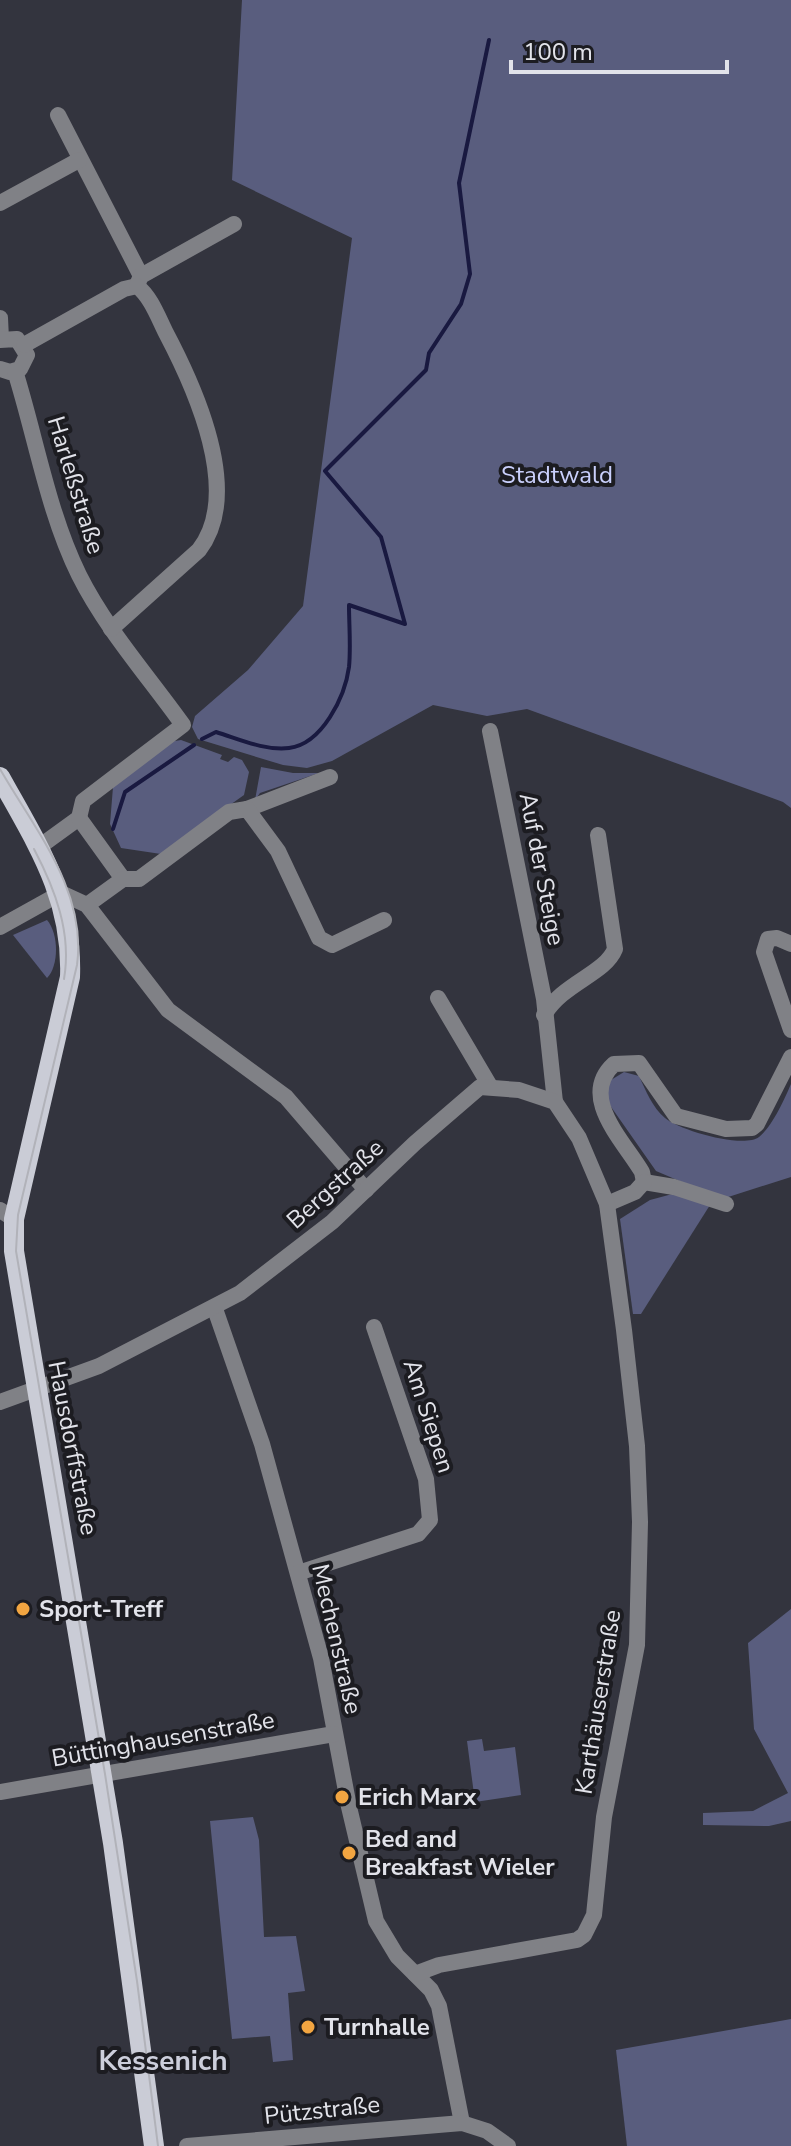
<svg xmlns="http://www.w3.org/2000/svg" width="791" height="2146" font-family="'Nunito Sans',sans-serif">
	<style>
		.green { fill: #595d7e }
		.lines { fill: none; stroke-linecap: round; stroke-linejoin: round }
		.stream { stroke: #191940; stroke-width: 4 }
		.minor { stroke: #808186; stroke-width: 16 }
		.major { stroke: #caccd6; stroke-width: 20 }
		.tram { stroke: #b1b2b9; stroke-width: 2 }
		.poi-dot { fill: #f2a541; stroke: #1c1c21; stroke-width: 3 }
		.labels { text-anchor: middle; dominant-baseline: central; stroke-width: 8; stroke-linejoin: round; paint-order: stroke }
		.park-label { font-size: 24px; fill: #cad0fc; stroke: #1c1c21 }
		.street-label { font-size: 24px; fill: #e2e3ea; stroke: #1c1c21 }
		.poi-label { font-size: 24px; font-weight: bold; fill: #e2e3ea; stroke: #1c1c21; text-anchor: start }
		.quarter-label { font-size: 28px; font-weight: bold; fill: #cccedb; stroke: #1c1c21 }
	</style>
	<rect width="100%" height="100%" fill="#33343e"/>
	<g class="green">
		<polygon points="242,0 791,0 791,808 783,802 527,709 487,716 433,705 332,761 307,768 283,765 198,739 192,727 195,716 248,670 303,606 352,238 232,180"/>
		<polygon points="181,740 222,755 220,759 228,762 234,757 242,760 249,772 244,795 161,854 121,848 110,824 113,787 169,742"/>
		<polygon points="261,767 293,773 319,773 260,793 255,800"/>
		<path d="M 47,920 C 59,934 59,966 47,978 L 13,935 Z"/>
		<path d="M 624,1072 L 639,1076 C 646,1091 652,1107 665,1118 C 679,1130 743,1149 759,1137 C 772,1127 784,1100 791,1084 L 791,1177 L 722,1199 L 656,1171 L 609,1104 L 606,1093 L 611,1080 Z"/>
		<polygon points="676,1193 710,1205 641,1314 633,1314 620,1219 650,1200"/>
		<polygon points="791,1609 791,1821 769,1826 703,1825 703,1813 753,1811 788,1793 754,1729 748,1643"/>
		<polygon points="482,1739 484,1751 515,1747 521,1795 475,1802 467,1741"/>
		<polygon points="253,1817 259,1840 264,1937 296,1936 305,1991 288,1993 293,2060 273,2062 270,2036 232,2039 210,1821"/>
		<polygon points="791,2019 791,2146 627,2146 616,2050"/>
	</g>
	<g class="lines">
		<g class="stream">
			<path d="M 202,739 L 216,732 C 239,739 265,751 289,748 C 322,744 345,697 349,667 C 351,647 349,625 349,605 L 405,624 L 381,537 L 325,471 L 426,370 L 429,353 L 461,304 L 470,274 L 459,183 L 489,40"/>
			<polyline points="113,829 125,792 194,745"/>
		</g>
		<g class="minor">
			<polyline points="58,115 141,276"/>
			<polyline points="0,203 79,160"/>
			<polyline points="137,285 141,276 234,224"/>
			<polyline points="0,318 1,339"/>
			<polyline points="0,340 17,339 27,355 20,369 10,372 0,369"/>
			<polyline points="24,345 124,289 137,286"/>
			<path d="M 15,371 C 36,438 48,512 79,575 C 106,629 148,676 183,725 L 83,801 L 79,818 L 39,847"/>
			<path d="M 111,629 L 199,550 C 243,493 195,388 166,333 C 158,317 151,297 137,286"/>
			<polyline points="490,731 544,999 555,1102"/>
			<polyline points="247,809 330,777"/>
			<polyline points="79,818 123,879"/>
			<polyline points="87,905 123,879 139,879 229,812 247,809 278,851 319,938 332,945 384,920"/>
			<polyline points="0,927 61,893 87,905 168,1010 286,1097 366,1190"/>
			<polyline points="791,944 777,938 768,939 764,952 791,1030"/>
			<polyline points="438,998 490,1086"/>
			<path d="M 544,1015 C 563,983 605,974 615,949 L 598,835"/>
			<path d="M 644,1182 L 642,1172 C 623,1140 578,1097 614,1064 L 639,1063 L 676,1116 L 726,1129 L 752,1128 L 757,1124 L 791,1057"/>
			<polyline points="644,1182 674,1187 726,1204"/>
			<polyline points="607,1204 635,1192 644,1182"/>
			<polyline points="0,1210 14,1219"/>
			<polyline points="215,1309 262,1444 321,1658 349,1807 376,1921 397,1956 431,1990 439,2006 462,2123"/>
			<polyline points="0,1402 99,1366 240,1293 332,1222 415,1143 480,1087 519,1090 555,1102 579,1138 607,1204 624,1330 637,1446 640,1522 637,1645 604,1817 594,1915 584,1935 577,1940 439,1965 415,1974"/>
			<polyline points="298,1573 418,1534 430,1520 426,1479 374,1327"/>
			<polyline points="0,1792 334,1734"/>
			<polyline points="187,2146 462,2123 487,2131 508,2146"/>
		</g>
		<path class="major" d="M 0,777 C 37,844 73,897 70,977 L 14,1219 L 14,1251 L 113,1843 L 154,2146"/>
		<g class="tram">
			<path d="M 0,769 C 35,830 87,891 77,965 L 18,1215 L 16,1251 L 105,1774 L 137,1981 L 158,2146"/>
			<path d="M 34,849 C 55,889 72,933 64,979"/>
		</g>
	</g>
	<g class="poi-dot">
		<circle cx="23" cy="1609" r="8"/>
		<circle cx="342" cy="1797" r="8"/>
		<circle cx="349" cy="1853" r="8"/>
		<circle cx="308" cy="2027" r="8"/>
	</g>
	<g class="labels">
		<g class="park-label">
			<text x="557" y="475">Stadtwald</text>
		</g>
		<g class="street-label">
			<text transform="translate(76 485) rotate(73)">Harleßstraße</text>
			<text transform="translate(542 869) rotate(79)">Auf der Steige</text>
			<text transform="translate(335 1184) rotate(-42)">Bergstraße</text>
			<text transform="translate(429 1416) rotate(72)">Am Siepen</text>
			<text transform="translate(73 1448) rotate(79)">Hausdorffstraße</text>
			<text transform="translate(337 1639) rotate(77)">Mechenstraße</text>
			<text transform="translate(598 1702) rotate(-81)">Karthäuserstraße</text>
			<text transform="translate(163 1739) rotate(-10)">Büttinghausenstraße</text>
			<text transform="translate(322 2110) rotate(-6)">Pützstraße</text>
		</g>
		<g class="poi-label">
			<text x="39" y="1609">Sport-Treff</text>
			<text x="358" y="1797">Erich Marx</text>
			<text x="365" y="1839">Bed and<tspan x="365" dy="28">Breakfast Wieler</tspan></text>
			<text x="324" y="2027">Turnhalle</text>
		</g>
		<g class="quarter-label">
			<text x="163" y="2061">Kessenich</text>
		</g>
	</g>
	<path d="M511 60v12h216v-12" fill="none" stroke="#e2e3ea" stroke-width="4"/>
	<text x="523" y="60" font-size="24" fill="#e2e3ea" stroke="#1c1c21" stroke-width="6" paint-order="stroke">100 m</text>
</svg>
